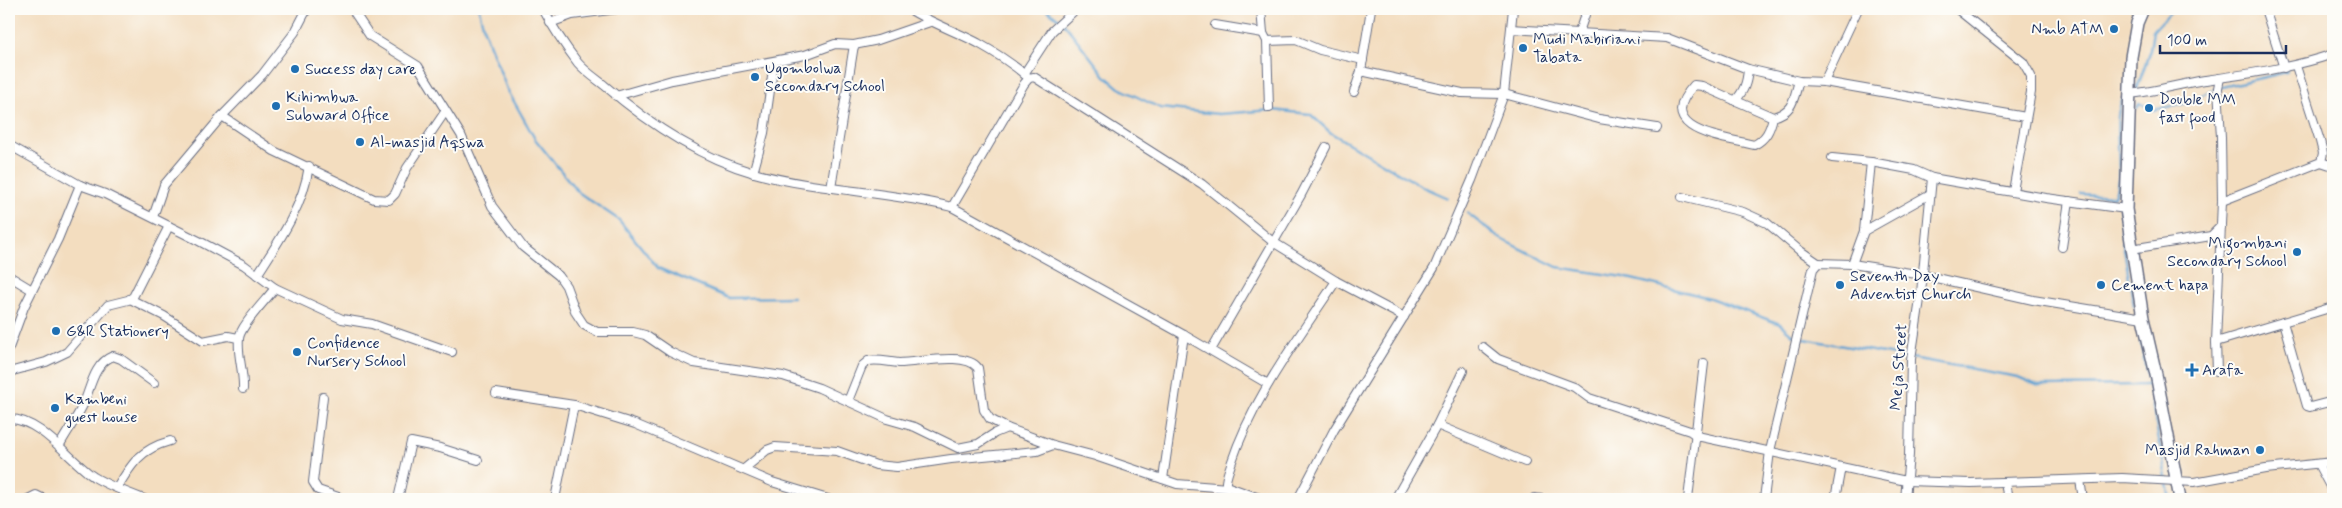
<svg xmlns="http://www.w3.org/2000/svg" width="2342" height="508" font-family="Mynerve,sans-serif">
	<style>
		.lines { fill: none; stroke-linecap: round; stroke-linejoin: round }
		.stream { stroke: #5ea1d2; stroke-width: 2.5 }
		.minor-casing { stroke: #676c80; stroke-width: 10 }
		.secondary-casing { stroke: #676c80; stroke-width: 14 }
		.minor { stroke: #fff; stroke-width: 8 }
		.secondary { stroke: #fff; stroke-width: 11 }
		.poi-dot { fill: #1f6fb2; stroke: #fdfcf7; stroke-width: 2 }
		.labels { text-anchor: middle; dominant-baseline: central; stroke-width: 4; stroke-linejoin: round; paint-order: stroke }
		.poi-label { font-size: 16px; fill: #1b2f5e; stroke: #fdfcf7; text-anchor: start }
		.street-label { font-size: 16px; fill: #1b2f5e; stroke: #fdfcf7 }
	</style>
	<rect width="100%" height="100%" fill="#fdfcf7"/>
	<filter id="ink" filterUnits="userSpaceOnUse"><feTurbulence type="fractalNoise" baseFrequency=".02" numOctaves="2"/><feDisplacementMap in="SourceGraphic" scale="10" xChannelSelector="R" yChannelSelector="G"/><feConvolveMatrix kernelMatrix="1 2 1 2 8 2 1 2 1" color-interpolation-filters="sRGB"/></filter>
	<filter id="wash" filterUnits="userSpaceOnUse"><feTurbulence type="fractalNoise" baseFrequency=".0096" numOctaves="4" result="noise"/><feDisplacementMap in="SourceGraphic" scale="20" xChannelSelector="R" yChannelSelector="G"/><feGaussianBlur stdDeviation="1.12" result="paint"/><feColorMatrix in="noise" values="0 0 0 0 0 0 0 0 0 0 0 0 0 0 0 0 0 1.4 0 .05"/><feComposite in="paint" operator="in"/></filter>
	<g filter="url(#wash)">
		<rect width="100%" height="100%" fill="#f3ddbf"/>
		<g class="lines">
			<g class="stream">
				<polyline points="479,9 484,30 507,89 535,139 578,192 619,220 658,268 729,298 793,297"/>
				<polyline points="1046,9 1063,22 1105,76 1119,88 1160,108 1219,114 1272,110 1310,114 1331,133 1423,187 1448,198"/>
				<polyline points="2136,92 2150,50 2153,31 2173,9"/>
				<polyline points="2137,108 2140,103 2153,110 2188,103 2213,89 2287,72 2287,69"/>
				<path d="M 2081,194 L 2114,196 C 2124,172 2115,142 2118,117 C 2118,110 2121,104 2123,97"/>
				<polyline points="2120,209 2122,238 2134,306"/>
				<polyline points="1467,213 1501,239 1557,267 1623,277 1710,298 1780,324 1794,336"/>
				<polyline points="2137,322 2170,499"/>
				<polyline points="1799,338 2018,377 2039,386 2148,385"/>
			</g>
		</g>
	</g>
	<g filter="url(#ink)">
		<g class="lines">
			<defs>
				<g id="minor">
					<polyline points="352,9 370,36 418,66 461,135 492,206 523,247 559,276 566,286 576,313 584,325 597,332 633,332 645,335 670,352 694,363 783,376 819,388 887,419 915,427 958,448 978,444 995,433 1007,428"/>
					<path d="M 543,9 C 553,28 565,46 578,63 C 585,71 595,78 604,85 C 648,123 698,157 754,173 C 819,191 887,191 952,207 L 1184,335 L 1268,384"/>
					<path d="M 909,9 C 931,23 955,31 978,43 C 996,53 1013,64 1029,78"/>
					<polyline points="1261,9 1263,33 1267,41 1296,40 1320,50 1363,60"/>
					<polyline points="1957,9 2023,62 2031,76 2031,92 2013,191"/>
					<polyline points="2265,9 2284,68"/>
					<polyline points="550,23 572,15 617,9"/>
					<polyline points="1215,25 1263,33"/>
					<polyline points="1511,29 1667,38 1748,69 1799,81 1824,82 2026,117"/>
					<polyline points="1579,32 1587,9"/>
					<polyline points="1267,41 1269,108"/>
					<polyline points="1361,71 1462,93 1504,94 1599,119 1657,128"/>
					<polyline points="1024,74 1052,31 1076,9"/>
					<polyline points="1824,82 1858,9"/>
					<polyline points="1354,92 1361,71 1371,9"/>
					<path d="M 2129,94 C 2155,92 2179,84 2205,80 C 2248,74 2292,68 2333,54"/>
					<polyline points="616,96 672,80 805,55 835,44 854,45 878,40 930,22"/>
					<path d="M 1735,101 C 1744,91 1747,83 1748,69"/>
					<polyline points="222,116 274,151 374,199 389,200 395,194 407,168 445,112"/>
					<path d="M 1773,117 C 1770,130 1766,139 1754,145 C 1723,137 1652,131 1694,85 L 1702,86 L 1773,117 C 1794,111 1793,100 1799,81"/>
					<polyline points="9,145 80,185 105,194 199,241 244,265 275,288 342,319 372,324 452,352"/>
					<polyline points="1832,158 1871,162 1914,170 1932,178 2046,198 2126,209"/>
					<polyline points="2321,162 2333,166"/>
					<polyline points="753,173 764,133 774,62"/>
					<polyline points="831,188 854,45"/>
					<polyline points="1682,197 1743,212 1767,223 1799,250 1818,263"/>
					<polyline points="2222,201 2321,162 2323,153 2320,141 2296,66"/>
					<polyline points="952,207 1024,84 1029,78 1034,77 1202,184 1273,242 1336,281 1404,317"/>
					<polyline points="153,217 164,185 222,116 262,75 295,32 307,9"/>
					<polyline points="1864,231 1871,162"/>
					<polyline points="2062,247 2069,201"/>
					<polyline points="2131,249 2211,236 2221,226"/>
					<polyline points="1852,264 1864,231 1930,194"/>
					<path d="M 257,275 C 279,241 303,207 309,166"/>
					<polyline points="9,276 32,290"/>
					<polyline points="130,299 164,316 203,341 228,336 238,338"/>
					<polyline points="2283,322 2307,406 2310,407 2333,401"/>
					<polyline points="2216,342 2333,307"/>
					<polyline points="1483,347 1498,359 1574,387 1589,398 1690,431 1697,436 1906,481 1971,483 2122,478 2194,482 2266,469 2333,462"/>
					<polyline points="9,348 24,307 58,239 80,185"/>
					<polyline points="1211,350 1301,195 1326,147"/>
					<polyline points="2217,371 2216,342 2222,201 2221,137 2218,88 2220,78"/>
					<polyline points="9,372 46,362 67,352 108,305 128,300 133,297 169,226"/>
					<path d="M 243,389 C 244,372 237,355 239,339 C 239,327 267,299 275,288"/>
					<polyline points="496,393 574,405 635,424 772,482 828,499"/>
					<polyline points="323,397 313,482 318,490 344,499"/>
					<path d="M 848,401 L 862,366 L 868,361 C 878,359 888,362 899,363 C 919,363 966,351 978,368 L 984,410 L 990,419 L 1007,428 L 1053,445 L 1095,456 L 1177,484 L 1228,488"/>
					<path d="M 9,419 C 40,418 70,461 94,477 C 109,486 128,493 144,499"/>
					<polyline points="1437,425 1525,462"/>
					<path d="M 59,446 C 67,432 76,419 83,405 C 91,388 93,364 113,356 L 121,359 L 154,383"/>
					<polyline points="2318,464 2333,492"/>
					<polyline points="744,469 767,450 775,447 837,451 876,465 897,467 951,459 1037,451 1053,445"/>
					<polyline points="1163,479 1184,335"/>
					<polyline points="2080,480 2083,499"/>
					<polyline points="2005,483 2008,499"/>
					<path d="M 117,488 C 132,463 141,449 170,441"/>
					<polyline points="1534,498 1542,499"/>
					<polyline points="28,499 36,495 44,499"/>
					<polyline points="398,499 411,442 440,448 478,460"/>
					<polyline points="555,499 574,405"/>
					<path d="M 1262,499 L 1226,486 C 1225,479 1229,471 1231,464 C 1253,397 1298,339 1336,281"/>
					<polyline points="1298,499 1334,430 1434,268 1472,180 1504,94 1513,9"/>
					<polyline points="1395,499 1437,425 1463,371"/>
					<polyline points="1688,499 1704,363"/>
					<polyline points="1764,499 1770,451 1813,269 1818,263 1852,264 1923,275 2033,300 2143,318"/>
					<polyline points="1835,499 1841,467"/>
					<polyline points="1905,499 1909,455 1911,359 1921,293 1932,178"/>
				</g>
				<polyline id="secondary" points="2143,9 2137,23 2131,57 2126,209 2143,318 2157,379 2180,499"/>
			</defs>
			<use href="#minor" class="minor-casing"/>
			<use href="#secondary" class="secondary-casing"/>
			<use href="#minor" class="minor"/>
			<use href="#secondary" class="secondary"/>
		</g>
	</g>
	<g class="poi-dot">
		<circle cx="2114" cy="29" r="5"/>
		<circle cx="1523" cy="48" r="5"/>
		<circle cx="295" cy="69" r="5"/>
		<circle cx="755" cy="77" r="5"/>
		<circle cx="276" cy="106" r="5"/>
		<circle cx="2149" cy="108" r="5"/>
		<circle cx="360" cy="142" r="5"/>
		<circle cx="2297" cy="252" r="5"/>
		<circle cx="1840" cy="285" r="5"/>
		<circle cx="2101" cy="285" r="5"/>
		<circle cx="56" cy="331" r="5"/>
		<circle cx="297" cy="352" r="5"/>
		<path d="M2189.5 362.5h5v5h5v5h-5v5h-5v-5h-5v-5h5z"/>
		<circle cx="55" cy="408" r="5"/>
		<circle cx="2260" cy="450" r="5"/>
	</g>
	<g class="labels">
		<g class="poi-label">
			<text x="2104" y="29" text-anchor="end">Nmb ATM</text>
			<text x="1533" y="39">Mudi Mabiriani<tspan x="1533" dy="18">Tabata</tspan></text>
			<text x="765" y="68">Ugombolwa<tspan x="765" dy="18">Secondary School</tspan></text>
			<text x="305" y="69">Success day care</text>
			<text x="286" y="97">Kihimbwa<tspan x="286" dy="18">Subward Office</tspan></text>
			<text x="2159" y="99">Double MM<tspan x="2159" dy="18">fast food</tspan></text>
			<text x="370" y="142">Al-masjid Aqswa</text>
			<text x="2287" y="243" text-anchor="end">Migombani<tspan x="2287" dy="18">Secondary School</tspan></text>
			<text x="1850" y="276">Seventh Day<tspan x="1850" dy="18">Adventist Church</tspan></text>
			<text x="2111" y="285">Cement hapa</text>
			<text x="66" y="331">G&amp;R Stationery</text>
			<text x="307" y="343">Confidence<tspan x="307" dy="18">Nursery School</tspan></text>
			<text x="2202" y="370">Arafa</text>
			<text x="65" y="399">Kambeni<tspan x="65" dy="18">guest house</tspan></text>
			<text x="2250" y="450" text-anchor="end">Masjid Rahman</text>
		</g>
		<g class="street-label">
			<text transform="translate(1899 367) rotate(-86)">Meja Street</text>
		</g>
	</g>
	<rect width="2342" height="508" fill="none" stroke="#fdfcf7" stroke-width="30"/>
	<path d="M2160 45v8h126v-8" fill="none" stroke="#1b2f5e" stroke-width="2.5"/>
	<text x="2167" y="45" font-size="15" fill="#1b2f5e" stroke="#fdfcf7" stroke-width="4" paint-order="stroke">100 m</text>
</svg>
